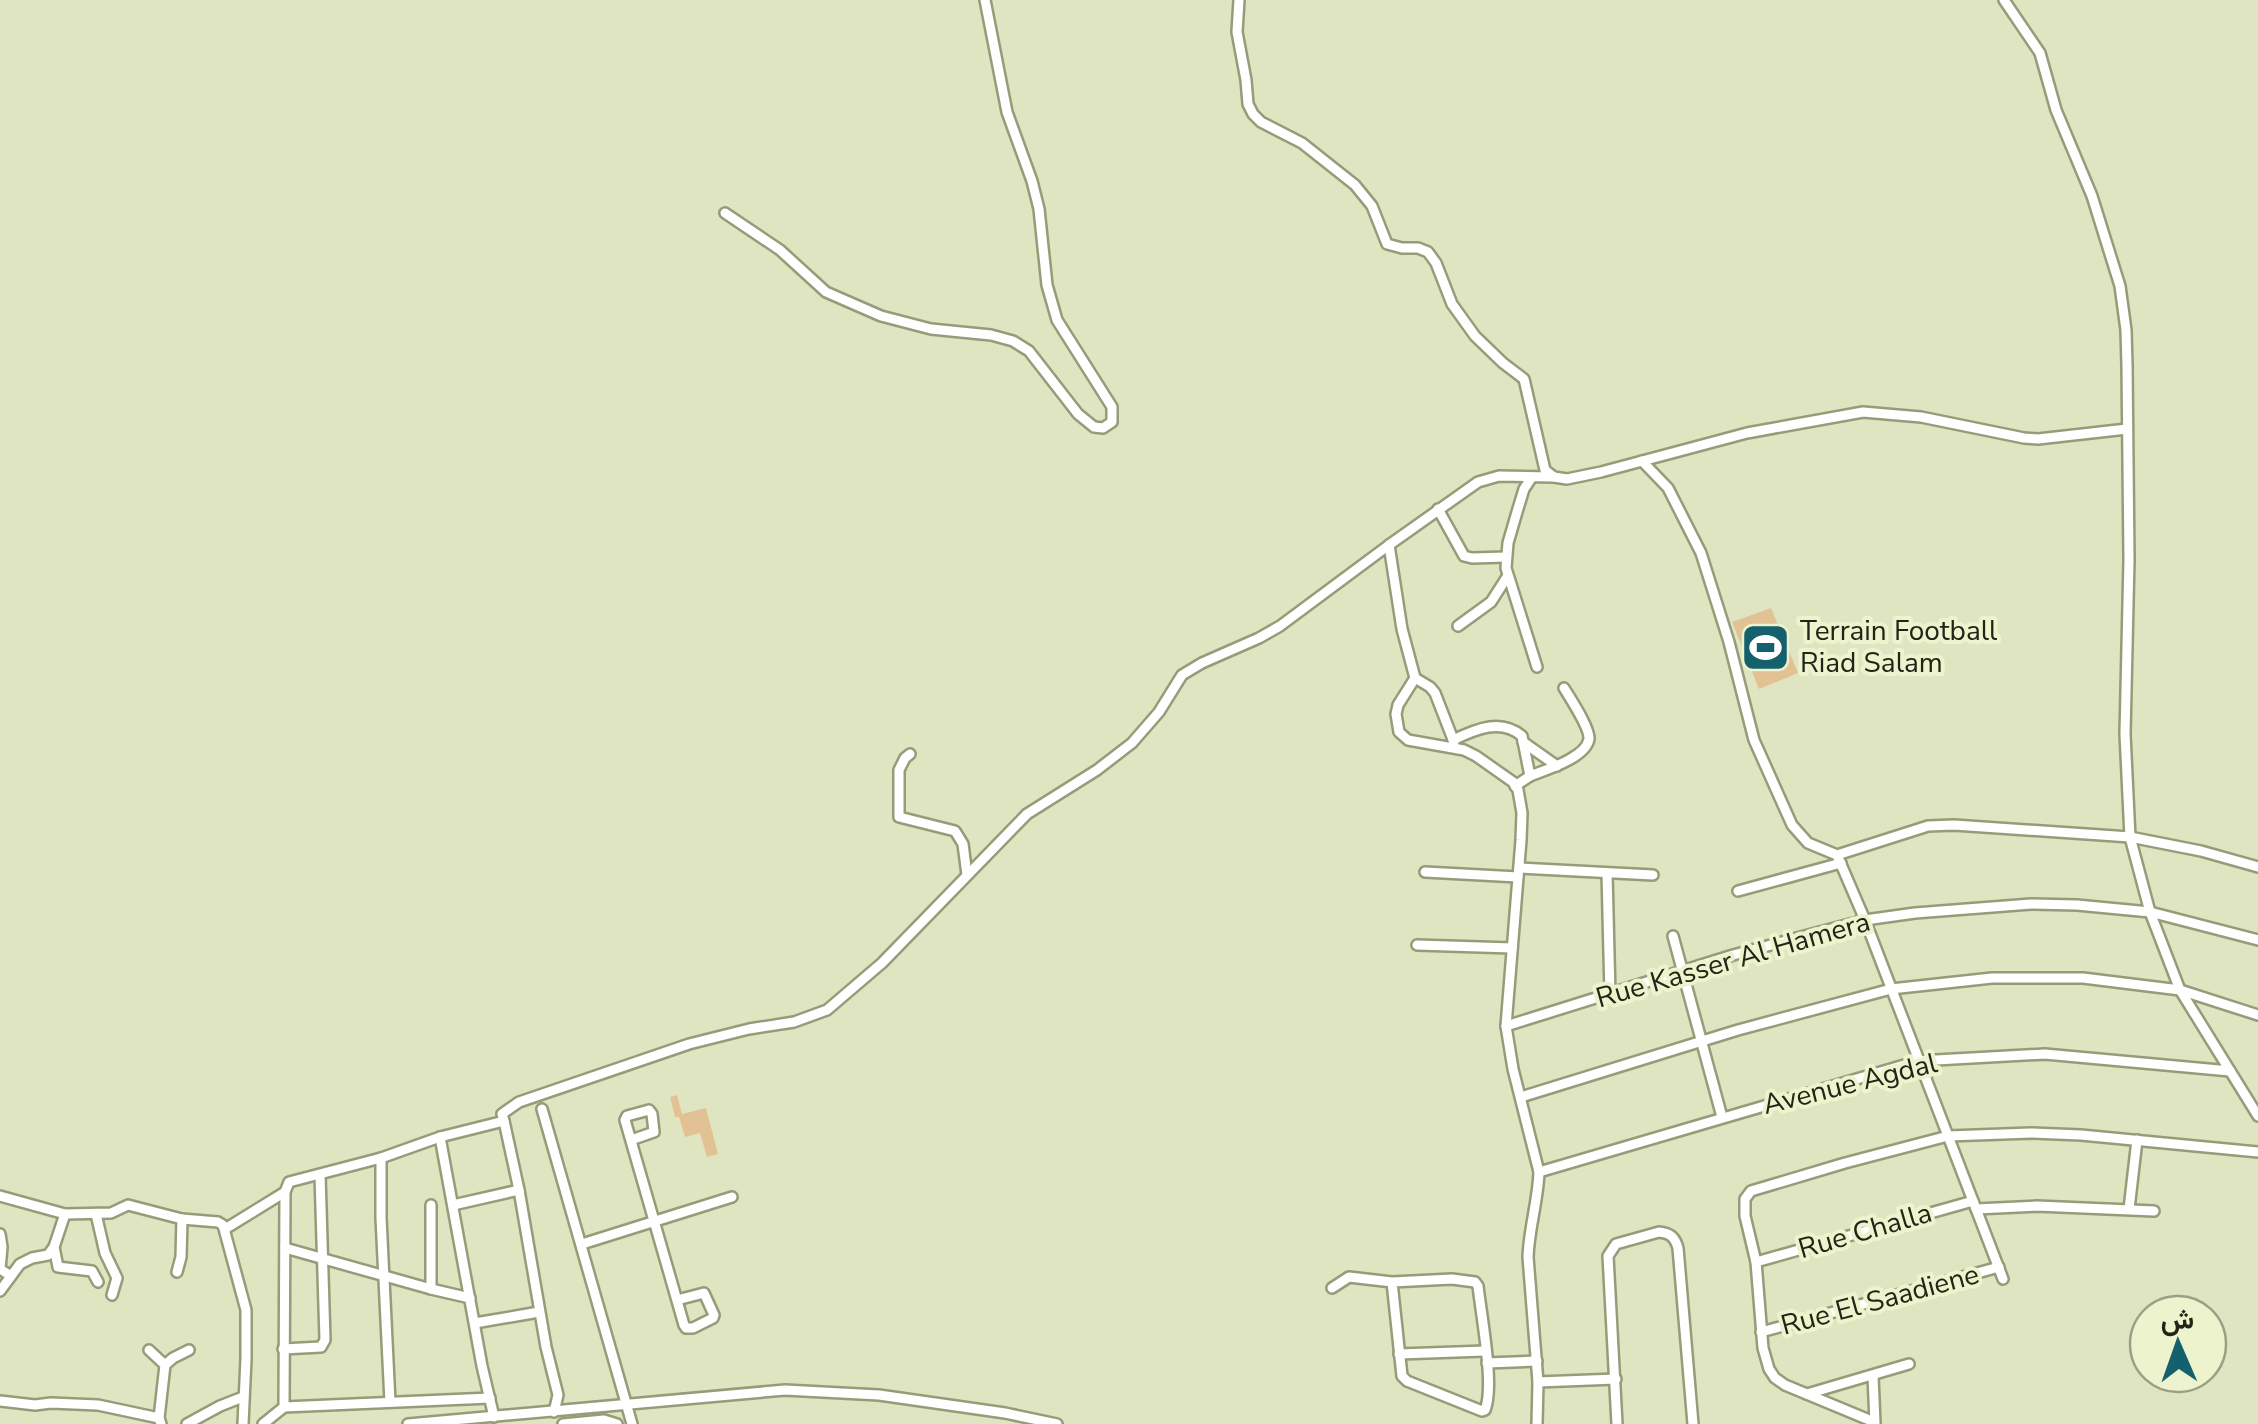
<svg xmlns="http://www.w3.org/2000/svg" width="2258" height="1424" font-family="'Nunito Sans',Vazirmatn,sans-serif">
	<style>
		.green { fill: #e2c294 }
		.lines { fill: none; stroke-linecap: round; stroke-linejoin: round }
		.street-casing { stroke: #969c79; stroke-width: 14 }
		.street { stroke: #fff; stroke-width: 9 }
		.labels { text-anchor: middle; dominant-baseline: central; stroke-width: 8; stroke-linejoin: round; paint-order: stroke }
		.poi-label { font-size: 28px; fill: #222417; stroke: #ecf3cd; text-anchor: start }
		.street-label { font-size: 28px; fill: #222417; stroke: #ecf3cd }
	</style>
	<rect width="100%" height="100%" fill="#dfe5c0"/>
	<g class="green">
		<polygon points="1771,608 1798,673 1759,689 1732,622"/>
		<polygon points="677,1095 682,1114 706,1108 718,1154 707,1157 700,1133 685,1137 679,1117 675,1117 670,1097"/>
	</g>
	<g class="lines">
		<defs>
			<g id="street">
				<polyline points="1239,0 1237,32 1246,80 1248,104 1253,114 1261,122 1302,143 1355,185 1372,206 1387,244 1402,248 1418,248 1428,252 1436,263 1452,304 1475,336 1503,363 1524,379 1545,470 1554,477 1567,479 1601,472 1747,433 1863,412 1921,417 2024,438 2038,439 2127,429"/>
				<polyline points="2004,0 2040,53 2056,110 2092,196 2120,286 2126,330 2127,365 2129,560 2125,734 2130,837 2150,912 2180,990 2258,1116"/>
				<polyline points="725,213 780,250 826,292 881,316 931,329 991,335 1013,341 1029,351 1078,414 1094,427 1103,428 1112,422 1112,407 1057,320 1047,285 1039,209 1032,181 1007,112 985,0"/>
				<polyline points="1642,461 1668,488 1701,553 1729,642 1754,740 1792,825 1808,843 1837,855 1928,826 1954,825 2130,837 2201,851 2258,867"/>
				<polyline points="1532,477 1524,489 1517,512 1508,543 1506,568 1537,667"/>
				<polyline points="1438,509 1464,556 1472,558 1506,557"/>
				<polyline points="1389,545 1478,482 1499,476 1554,477"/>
				<polyline points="1458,626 1491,602 1507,577"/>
				<polyline points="1415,678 1430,687 1435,693 1454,742"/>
				<path d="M 1453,740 C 1476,729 1501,718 1522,736 L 1530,776 L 1515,786"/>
				<polyline points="1523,742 1557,766"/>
				<polyline points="910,754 905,758 899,770 899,817 955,831 963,844 967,875"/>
				<path d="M 1530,776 C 1545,770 1586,758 1589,739 C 1590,728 1570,698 1564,688"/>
				<polyline points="1837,855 1865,920 2003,1279"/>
				<polyline points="1519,868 1653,875"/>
				<polyline points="1425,872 1518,877"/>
				<polyline points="1607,873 1610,995"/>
				<polyline points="1738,891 1841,863"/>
				<polyline points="1673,936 1722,1117"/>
				<polyline points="1417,945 1512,948"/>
				<polyline points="1506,1026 1733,955 1865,920 1915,913 2031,904 2077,905 2150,912 2258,940"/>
				<polyline points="1521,1097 1738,1030 1891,989 1992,978 2083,978 2180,990 2258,1015"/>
				<polyline points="542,1109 632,1424"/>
				<polyline points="504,1121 519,1190 546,1347 558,1395 554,1412"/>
				<polyline points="440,1137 482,1366 494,1417"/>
				<polyline points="631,1140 654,1132 652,1114 649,1110 627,1116 625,1120 684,1325 686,1328 693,1328 713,1318 714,1315 704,1293 677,1300"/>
				<polyline points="381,1158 381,1218 390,1402"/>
				<polyline points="1539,1172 1918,1061 2045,1054 2230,1071"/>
				<polyline points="0,1196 65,1214 111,1213 128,1205 182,1219 218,1222 223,1225 246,1310 246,1359 243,1424"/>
				<polyline points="453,1205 519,1190"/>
				<polyline points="1976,1209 2037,1206 2154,1211"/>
				<polyline points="2129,1209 2137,1140"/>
				<polyline points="96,1214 105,1253 117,1278 112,1295"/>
				<polyline points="225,1229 285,1192"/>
				<polyline points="0,1234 2,1247 0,1269 11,1276"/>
				<polyline points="582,1244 732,1197"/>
				<polyline points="54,1247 58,1267 92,1271 98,1282"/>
				<polyline points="285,1248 431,1289 470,1298"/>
				<polyline points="1756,1262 1973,1201"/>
				<polyline points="177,1272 181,1257 182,1219"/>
				<path d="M 1332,1288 L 1349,1277 L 1392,1282 L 1452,1279 L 1475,1282 L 1478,1286 C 1481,1314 1495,1386 1485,1410 L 1482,1411 L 1407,1381 L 1402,1376 L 1392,1282"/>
				<polyline points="431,1289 431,1205"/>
				<polyline points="0,1291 20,1264 32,1258 48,1255 54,1247 65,1214"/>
				<polyline points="475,1323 539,1312"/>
				<polyline points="1761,1332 1999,1267"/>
				<polyline points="283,1349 321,1347 325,1340 320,1175"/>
				<polyline points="149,1350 165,1365"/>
				<polyline points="1399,1354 1485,1351"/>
				<polyline points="1487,1363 1537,1361"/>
				<polyline points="1873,1376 1875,1423"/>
				<polyline points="1538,1382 1616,1379"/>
				<polyline points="1807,1394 1909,1364"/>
				<polyline points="0,1401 35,1405 51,1403 98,1405 159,1418"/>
				<polyline points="284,1407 490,1398"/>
				<polyline points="1874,1422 1785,1385 1775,1378 1769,1369 1763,1348 1756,1262 1745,1216 1745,1199 1751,1191 1845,1163 1948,1136 2031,1133 2081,1135 2258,1152"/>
				<polyline points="161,1424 159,1418 165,1365 173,1358 189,1350"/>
				<polyline points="187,1424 220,1406 243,1397"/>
				<path d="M 263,1424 L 284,1407 L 285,1192 L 289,1182 L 381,1158 L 440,1137 L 504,1121 L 502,1114 L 519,1102 L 689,1044 L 749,1029 L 794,1022 L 827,1010 L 882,963 L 1027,814 L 1097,770 L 1132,743 L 1159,712 L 1182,675 L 1202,663 L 1259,638 L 1280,626 L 1389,545 L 1402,629 L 1415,678 L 1398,705 L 1396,714 L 1399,732 L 1408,740 L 1464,750 L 1476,756 L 1513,782 L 1518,790 L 1522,813 L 1521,840 L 1506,1026 L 1513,1069 L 1539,1172 C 1538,1201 1529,1228 1528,1257 L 1538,1382 L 1537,1424"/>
				<polyline points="408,1424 785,1390 879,1395 1005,1413 1057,1424"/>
				<polyline points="563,1424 604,1420 617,1424"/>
				<path d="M 1617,1424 L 1608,1256 L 1616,1244 L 1659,1232 C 1670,1233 1675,1237 1678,1248 L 1693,1424"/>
			</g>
		</defs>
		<use href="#street" class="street-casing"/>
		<use href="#street" class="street"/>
	</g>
	<defs>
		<symbol id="stadium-square" viewBox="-11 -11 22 22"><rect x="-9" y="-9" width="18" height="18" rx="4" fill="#15606d" stroke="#ecf3cd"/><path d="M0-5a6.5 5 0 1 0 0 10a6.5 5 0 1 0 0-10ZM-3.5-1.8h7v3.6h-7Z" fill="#fff"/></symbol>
	</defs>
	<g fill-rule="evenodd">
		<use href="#stadium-square" x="1738" y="620" width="55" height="55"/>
	</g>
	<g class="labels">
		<g class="poi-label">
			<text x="1800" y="631">Terrain Football<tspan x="1800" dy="32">Riad Salam</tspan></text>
		</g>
		<g class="street-label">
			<text transform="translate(1733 960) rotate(-16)">Rue Kasser Al Hamera</text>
			<text transform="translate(1850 1084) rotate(-14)">Avenue Agdal</text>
			<text transform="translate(1865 1231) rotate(-16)">Rue Challa</text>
			<text transform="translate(1880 1300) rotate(-15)">Rue El Saadiene</text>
		</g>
	</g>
	<g transform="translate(2178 1344) rotate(358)"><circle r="48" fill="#ecf3cd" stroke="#9ba084" stroke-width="2.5"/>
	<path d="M0-8L18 38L0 25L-18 38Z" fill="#15606d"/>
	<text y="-15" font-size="28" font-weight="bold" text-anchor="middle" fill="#222417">ش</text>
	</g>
</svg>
